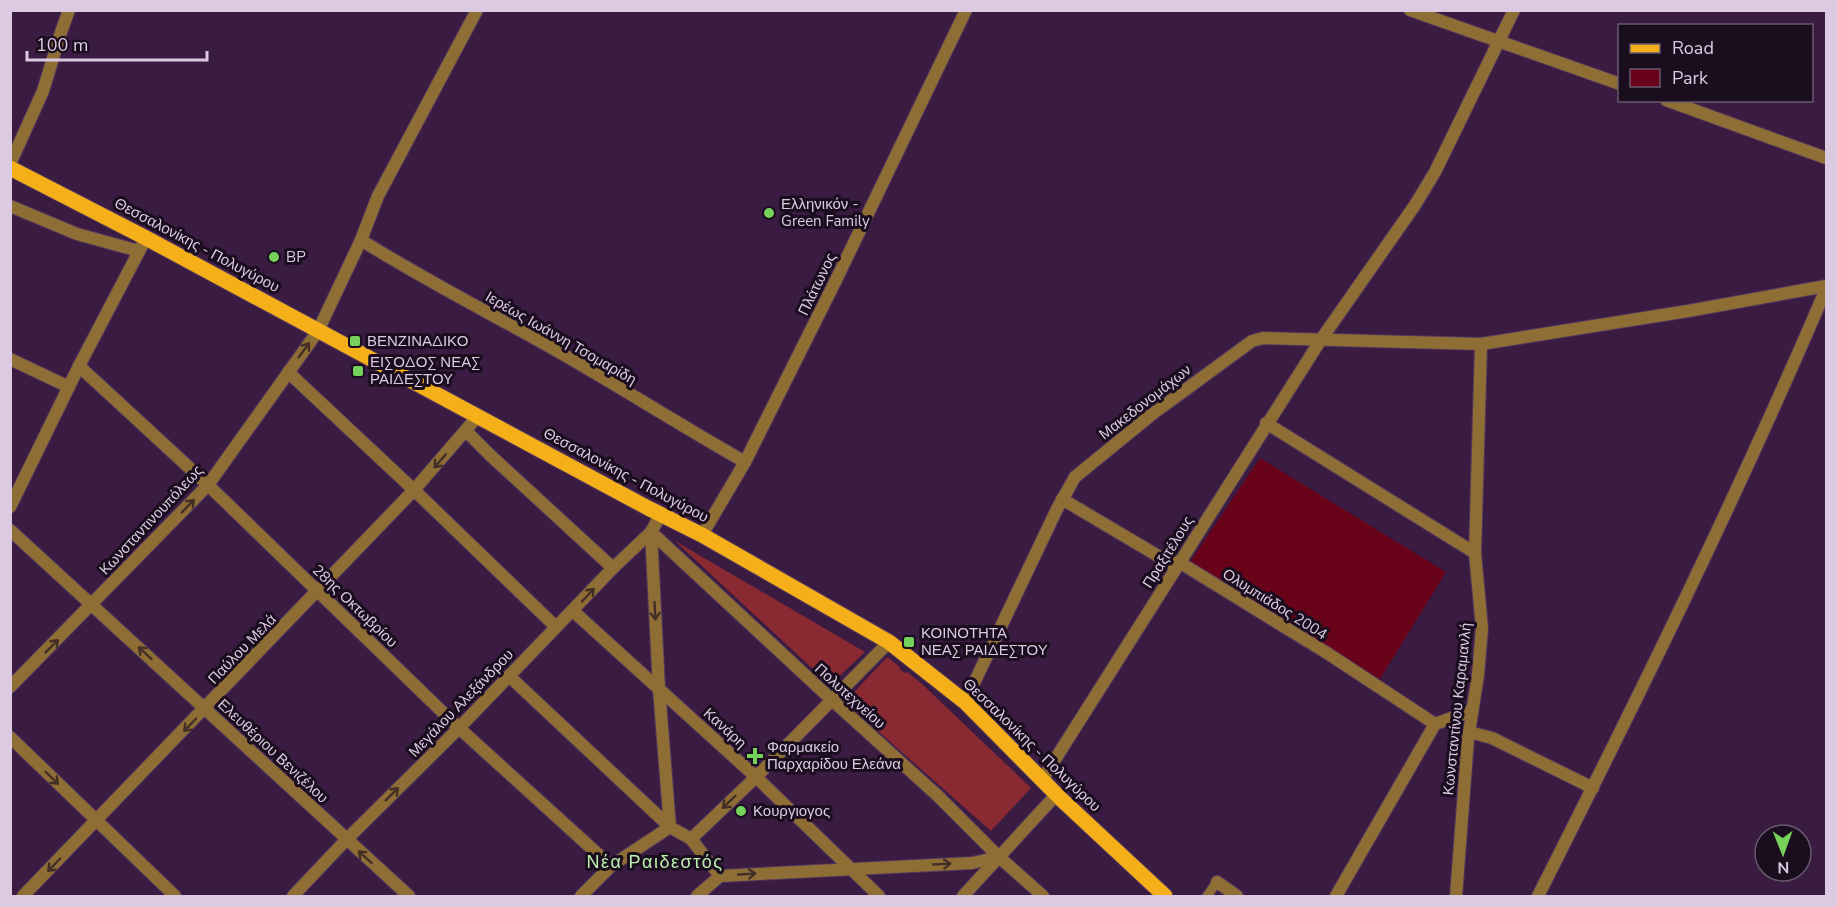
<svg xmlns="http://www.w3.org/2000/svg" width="1837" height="907" font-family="'Nunito Sans',sans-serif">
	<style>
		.green { fill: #680319 }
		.forest { fill: #892932 }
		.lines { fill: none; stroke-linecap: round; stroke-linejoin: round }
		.pedestrian-casing { stroke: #54385c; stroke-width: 11 }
		.minor-casing { stroke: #54385c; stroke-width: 14 }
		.tertiary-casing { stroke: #54385c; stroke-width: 14 }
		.primary-casing { stroke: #54385c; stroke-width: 17 }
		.pedestrian { stroke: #8f6e35; stroke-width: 9 }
		.minor { stroke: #8f6e35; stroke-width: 12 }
		.tertiary { stroke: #8f6e35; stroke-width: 12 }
		.primary { stroke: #f4af19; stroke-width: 15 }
		.oneway { stroke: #432f26 }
		.poi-dot { fill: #76d25a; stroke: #1a0d1e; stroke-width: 2 }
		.labels { text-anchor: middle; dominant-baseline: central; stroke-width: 6; stroke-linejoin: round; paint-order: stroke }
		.poi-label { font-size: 15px; fill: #dccae2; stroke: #1a0d1e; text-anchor: start }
		.street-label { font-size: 15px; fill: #dccae2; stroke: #1a0d1e }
		.quarter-label { font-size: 18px; letter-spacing: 1.5px; fill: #bceeae; stroke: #1a0d1e }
	</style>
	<rect width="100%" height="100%" fill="#3a1c43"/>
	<polygon class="green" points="1260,458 1446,572 1380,679 1188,565"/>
	<g class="forest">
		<polygon points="675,541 865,652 830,685"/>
		<polygon points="887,657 900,667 899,669 905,673 907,672 921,683 1031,788 991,831 845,702"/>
	</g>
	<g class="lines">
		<defs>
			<polyline id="pedestrian" points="1207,896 1217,882"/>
			<g id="minor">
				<polyline points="1410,10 1620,84"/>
				<polyline points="1666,100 1826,158"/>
				<polyline points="10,164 43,91 60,35 69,10"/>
				<polyline points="10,206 77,234 139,251"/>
				<path d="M 361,240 C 423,279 488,312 552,348 C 617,385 680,425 745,462"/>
				<polyline points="10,359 69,387"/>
				<polyline points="79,366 208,485 459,728 611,866"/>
				<polyline points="288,372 414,490 556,627"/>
				<polyline points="1266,423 1475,553"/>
				<polyline points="466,431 491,456 613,568"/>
				<polyline points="1062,499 1170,563 1179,562 1327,653 1435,724 1471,711"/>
				<polyline points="10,507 79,366 146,238"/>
				<polyline points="10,530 409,896"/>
				<polyline points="651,532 831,699 938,796 999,857 1043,896"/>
				<polyline points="702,535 745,462 836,280 966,10"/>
				<polyline points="573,611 756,777 879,896"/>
				<polyline points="509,676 670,827 691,839 720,876"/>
				<polyline points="10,687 208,485 318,331 361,240 378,196 477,10"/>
				<polyline points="965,702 1057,509 1075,477 1151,415 1252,341 1263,338 1481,344 1688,311 1826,286"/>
				<polyline points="1469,732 1492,738 1593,788"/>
				<polyline points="10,737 175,896"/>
				<polyline points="691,839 756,777 889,642"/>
				<polyline points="1217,882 1237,896"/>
				<polyline points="23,896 414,490 477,417"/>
				<polyline points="293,896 346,840 459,728 613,568 651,532 661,514"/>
				<polyline points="581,896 611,866 670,827 659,689 651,532"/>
				<polyline points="697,896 720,876 972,863 999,857"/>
				<polyline points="963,896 1056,795"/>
				<polyline points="1336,896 1435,724"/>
				<polyline points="1456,896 1468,739 1478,675 1482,628 1475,553 1481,344"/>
				<path d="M 1538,896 C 1639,696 1738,495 1826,289"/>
			</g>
			<polyline id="tertiary" points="1042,780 1320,341 1415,205 1435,172 1514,10"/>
			<polyline id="primary" points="10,168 146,238 648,508 702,535 889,642 965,702 1062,800 1165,896"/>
		</defs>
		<use href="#pedestrian" class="pedestrian-casing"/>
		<use href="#minor" class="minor-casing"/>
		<use href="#tertiary" class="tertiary-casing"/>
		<use href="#primary" class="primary-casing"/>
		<use href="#pedestrian" class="pedestrian"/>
		<use href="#minor" class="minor"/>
		<use href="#tertiary" class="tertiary"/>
		<use href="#primary" class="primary"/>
	</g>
	<defs><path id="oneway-shaft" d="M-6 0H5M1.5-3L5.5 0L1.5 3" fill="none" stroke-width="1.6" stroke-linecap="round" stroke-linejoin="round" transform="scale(1.5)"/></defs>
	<g class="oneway">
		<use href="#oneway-shaft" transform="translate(304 350) rotate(-54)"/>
		<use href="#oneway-shaft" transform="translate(440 461) rotate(131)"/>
		<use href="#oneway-shaft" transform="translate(188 506) rotate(-46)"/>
		<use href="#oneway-shaft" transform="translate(588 595) rotate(-47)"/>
		<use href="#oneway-shaft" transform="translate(655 611) rotate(87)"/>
		<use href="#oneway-shaft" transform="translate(52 646) rotate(-45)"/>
		<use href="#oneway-shaft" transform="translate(145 653) rotate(-137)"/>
		<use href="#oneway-shaft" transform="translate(190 725) rotate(134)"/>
		<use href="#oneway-shaft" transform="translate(52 778) rotate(44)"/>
		<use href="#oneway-shaft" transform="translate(392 794) rotate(-45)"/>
		<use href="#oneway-shaft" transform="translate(729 802) rotate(136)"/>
		<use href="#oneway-shaft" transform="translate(365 857) rotate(-138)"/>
		<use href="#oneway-shaft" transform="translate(942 864) rotate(-3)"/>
		<use href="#oneway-shaft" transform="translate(54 865) rotate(134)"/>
		<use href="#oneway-shaft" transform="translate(747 874) rotate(-3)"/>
	</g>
	<g class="poi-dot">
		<circle cx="769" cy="213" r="6"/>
		<circle cx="274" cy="257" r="6"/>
		<rect x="349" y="335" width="12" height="12" rx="3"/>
		<rect x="352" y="365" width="12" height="12" rx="3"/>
		<rect x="903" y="636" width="12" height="12" rx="3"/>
		<path d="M752 747h6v6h6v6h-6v6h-6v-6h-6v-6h6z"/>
		<circle cx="741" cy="811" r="6"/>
	</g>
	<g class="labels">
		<g class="poi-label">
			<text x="781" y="204">Ελληνικόν -<tspan x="781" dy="17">Green Family</tspan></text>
			<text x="286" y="257">BP</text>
			<text x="367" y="341">ΒΕΝΖΙΝΑΔΙΚΟ</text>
			<text x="370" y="362">ΕΙΣΟΔΟΣ ΝΕΑΣ<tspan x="370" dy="17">ΡΑΙΔΕΣΤΟΥ</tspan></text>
			<text x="921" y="633">ΚΟΙΝΟΤΗΤΑ<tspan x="921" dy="17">ΝΕΑΣ ΡΑΙΔΕΣΤΟΥ</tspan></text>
			<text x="767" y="747">Φαρμακείο<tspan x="767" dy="17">Παρχαρίδου Ελεάνα</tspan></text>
			<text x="753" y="811">Κουργιογος</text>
		</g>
		<g class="street-label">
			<text transform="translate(197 245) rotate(28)">Θεσσαλονίκης - Πολυγύρου</text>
			<text transform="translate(817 284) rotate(-64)">Πλάτωνος</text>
			<text transform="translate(561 338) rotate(30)">Ιερέως Ιωάννη Τσομαρίδη</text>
			<text transform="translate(1145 402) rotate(-38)">Μακεδονομάχων</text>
			<text transform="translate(626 475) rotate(28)">Θεσσαλονίκης - Πολυγύρου</text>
			<text transform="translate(151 520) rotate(-47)">Κωνσταντινουπόλεως</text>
			<text transform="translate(1168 552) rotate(-58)">Πραξιτέλους</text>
			<text transform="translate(1275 604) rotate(32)">Ολυμπιάδος 2004</text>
			<text transform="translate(355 606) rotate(44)">28ης Οκτωβρίου</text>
			<text transform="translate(242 649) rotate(-46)">Παύλου Μελά</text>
			<text transform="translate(850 696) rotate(42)">Πολυτεχνείου</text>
			<text transform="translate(461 703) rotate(-46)">Μεγάλου Αλεξάνδρου</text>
			<text transform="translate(1457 709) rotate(-84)">Κωνσταντίνου Καραμανλή</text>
			<text transform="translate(725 728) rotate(42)">Κανάρη</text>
			<text transform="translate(1032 745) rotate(44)">Θεσσαλονίκης - Πολυγύρου</text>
			<text transform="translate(273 751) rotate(43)">Ελευθέριου Βενιζέλου</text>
		</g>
		<g class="quarter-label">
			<text x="655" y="862">Νέα Ραιδεστός</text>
		</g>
	</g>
	<rect width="1837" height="907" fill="none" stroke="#dccae2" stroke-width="24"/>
	<rect x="1618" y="24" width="195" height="78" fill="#1a0d1e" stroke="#68596c" stroke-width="1.5"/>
	<rect x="1630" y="44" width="30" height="9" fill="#f4af19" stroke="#68596c" stroke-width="1.5"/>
	<text x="1672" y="54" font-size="18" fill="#dccae2">Road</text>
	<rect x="1630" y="69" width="30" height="18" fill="#680319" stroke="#68596c" stroke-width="1.5"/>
	<text x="1672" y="84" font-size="18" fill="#dccae2">Park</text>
	<g transform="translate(1783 853) rotate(179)"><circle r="28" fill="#1a0d1e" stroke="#68596c" stroke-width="1.5"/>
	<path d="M0-4.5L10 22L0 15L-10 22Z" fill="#76d25a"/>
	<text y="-9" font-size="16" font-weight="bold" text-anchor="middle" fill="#dccae2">N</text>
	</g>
	<path d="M27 51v9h180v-9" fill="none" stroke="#dccae2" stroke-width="3"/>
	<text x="36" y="51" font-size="18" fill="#dccae2" stroke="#1a0d1e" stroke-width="4.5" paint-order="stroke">100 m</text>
</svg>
